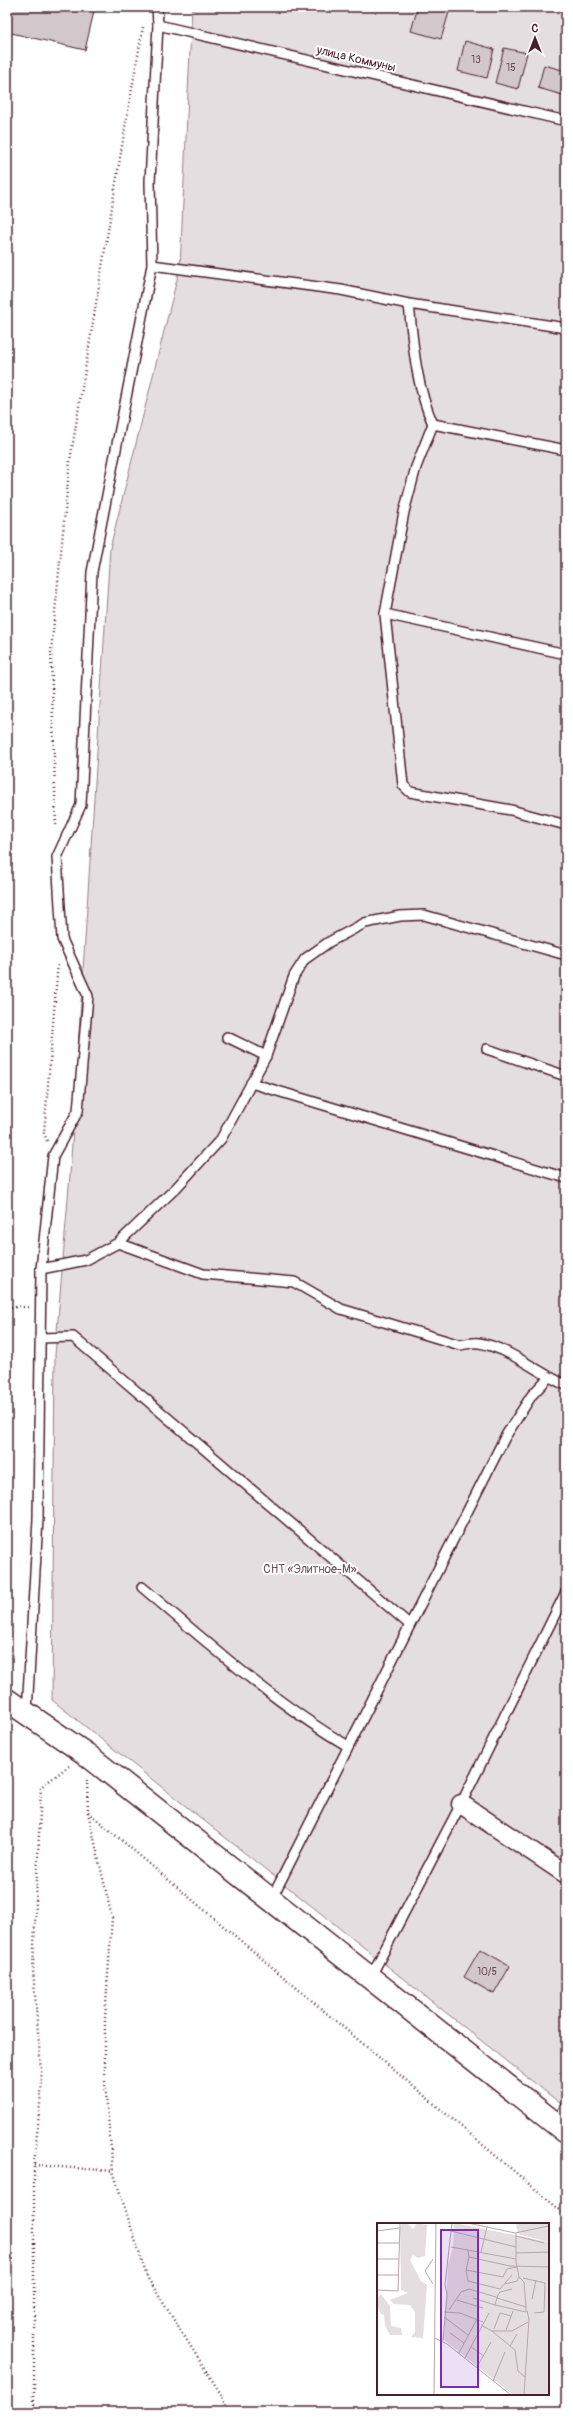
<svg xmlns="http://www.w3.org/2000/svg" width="573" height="2419" font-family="Pangolin,sans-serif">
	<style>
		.garden { fill: #e5dee0; stroke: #987e86 }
		.building { fill: #d2c7cb; stroke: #4a1f2b }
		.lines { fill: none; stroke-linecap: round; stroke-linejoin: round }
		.lane-casing { stroke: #4a1f2b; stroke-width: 12 }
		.street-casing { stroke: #4a1f2b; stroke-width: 21 }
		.secondary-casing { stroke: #4a1f2b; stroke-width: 25 }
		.path { stroke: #4a1f2b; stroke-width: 2.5; stroke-dasharray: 1 3; stroke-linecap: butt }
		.lane { stroke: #fff; stroke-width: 9 }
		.street { stroke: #fff; stroke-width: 18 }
		.secondary { stroke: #fff; stroke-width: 22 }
		.labels { text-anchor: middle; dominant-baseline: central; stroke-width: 4; stroke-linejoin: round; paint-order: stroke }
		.number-label { font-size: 10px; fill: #6c4953 }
		.street-label { font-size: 12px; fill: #4a1f2b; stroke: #fff }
		.park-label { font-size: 12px; fill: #714f58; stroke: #fff }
		.inset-road { fill: none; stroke: #b7a5aa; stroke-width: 1 }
		.view { fill: #7b2cbf; fill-opacity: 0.15; stroke: #7b2cbf; stroke-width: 2 }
		.inset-edge { fill: none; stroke: #4a1f2b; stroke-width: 2 }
	</style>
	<rect width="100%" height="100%" fill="#fff"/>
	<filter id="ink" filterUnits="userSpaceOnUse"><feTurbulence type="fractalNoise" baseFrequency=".025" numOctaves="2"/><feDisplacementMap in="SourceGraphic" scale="8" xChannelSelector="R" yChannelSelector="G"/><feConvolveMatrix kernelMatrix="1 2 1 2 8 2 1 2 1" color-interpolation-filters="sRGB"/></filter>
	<g filter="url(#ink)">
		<polygon class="garden" points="192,7 566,7 566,2108 52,1700 55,1355 70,1174 110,548 180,267"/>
		<g class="building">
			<polygon points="7,7 95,7 85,50 7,32"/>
			<polygon points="418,7 450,9 441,39 411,31"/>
			<polygon points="465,41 494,49 487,78 458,71"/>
			<polygon points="504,48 527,53 518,89 495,83"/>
			<polygon points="544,65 566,71 566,96 538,88"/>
			<polygon points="480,1949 510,1966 494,1994 464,1977"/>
		</g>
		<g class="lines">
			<defs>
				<g id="lane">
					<polyline points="157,7 158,25 566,121"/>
					<polyline points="152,265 341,290 409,304 566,328"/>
					<path d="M 409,304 C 413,345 416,386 433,424 L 566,450"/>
					<polyline points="433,424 416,467 404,512 385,614 403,785 410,792 511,810 566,825"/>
					<polyline points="385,614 566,654"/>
					<polyline points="227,1037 266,1056"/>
					<polyline points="487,1049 566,1076"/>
					<polyline points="251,1083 566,1178"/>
					<polyline points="118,1243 176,1188 221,1139 266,1056 294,976 305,959 329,942 365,923 400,916 424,915 566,955"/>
					<path d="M 41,1269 L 86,1260 L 118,1243 L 203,1274 L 294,1282 L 341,1309 L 460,1345 C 466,1344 473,1342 479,1343 C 508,1347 538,1373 566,1385"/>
					<polyline points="41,1338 73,1337 409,1624"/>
					<path d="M 142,1587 C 208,1643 273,1702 348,1746"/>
					<polyline points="27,1712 38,1519 41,1269 53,1156 78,1111 88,996 62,939 57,857 81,805 92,572 152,265 150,182 158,25"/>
					<polyline points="271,1900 505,1437 532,1395 548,1378"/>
					<polyline points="370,1978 461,1804 566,1592"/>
					<polyline points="556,2124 566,2106"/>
				</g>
				<polyline id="street" points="461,1804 566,1874"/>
				<polyline id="secondary" points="7,1700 86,1754 566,2132"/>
			</defs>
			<use href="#lane" class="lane-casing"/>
			<use href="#street" class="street-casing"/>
			<use href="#secondary" class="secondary-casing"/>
			<g class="path">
				<polyline points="56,825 51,652 70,461 126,122 143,27"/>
				<polyline points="47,1141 44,1133 58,963"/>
				<polyline points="7,1307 28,1307"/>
				<polyline points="87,1780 88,1812 112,1918 105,2019 105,2084 113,2171 147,2277 222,2396 227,2412"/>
				<polyline points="88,1812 566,2215"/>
				<polyline points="34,2165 113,2171"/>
				<polyline points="34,2412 34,2165 42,2083 33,1969 41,1787 69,1766"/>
			</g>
			<use href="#lane" class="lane"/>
			<use href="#street" class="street"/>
			<use href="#secondary" class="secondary"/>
		</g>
	</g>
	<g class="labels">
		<g class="number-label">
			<text x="476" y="60">13</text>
			<text x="511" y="68">15</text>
			<text x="487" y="1972">10/5</text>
		</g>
		<g class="street-label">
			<text transform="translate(356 59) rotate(13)">улица Коммуны</text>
		</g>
		<g class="park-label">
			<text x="310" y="1569">СНТ «Элитное-М»</text>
		</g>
	</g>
	<g transform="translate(377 2223)">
		<rect width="172" height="172" fill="#fff"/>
		<path d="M 25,0 L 30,0 L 36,6 L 40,0 L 50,2 L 48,33 L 41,35 L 36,32 L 33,37 L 44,58 L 50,62 L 46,115 L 34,114 L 38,109 L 38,89 L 33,82 L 17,81 L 13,77 L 31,70 L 24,67 L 23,4 ZM 139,0 L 172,0 L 172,19 L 141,11 ZM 4,71 L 13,83 L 14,103 L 24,105 L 25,112 L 13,112 L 8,103 L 7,92 L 4,91 L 0,82 L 0,75 ZM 172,89 L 172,172 L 147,172 L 153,95 L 165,95 Z" fill="#e5dee0"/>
		<path d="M 77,0 L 172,19 L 172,89 L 165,95 L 153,95 L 147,172 L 136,172 L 67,117 L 71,42 L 76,24 Z" fill="#e5dee0"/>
		<path class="inset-road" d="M 75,0 L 74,8 L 139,24M 91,0 L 138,10 L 172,3M 0,8 L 22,5M 139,10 L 139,39 L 142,54 L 147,59 L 149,84M 139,13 L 167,20M 0,20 L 22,20M 74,24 L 139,36M 91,27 L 92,34 L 133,43 L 172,44M 104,29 L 110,4M 139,30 L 172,29M 92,34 L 89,47 L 91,58 L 123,66 L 135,52M 0,36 L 22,36M 89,47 L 126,54 L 130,46 L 140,44M 0,52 L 21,52M 146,55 L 168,60 L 167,89 L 157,90M 56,61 L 48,48 L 56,36M 128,61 L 140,58 L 142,54M 0,67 L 21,68 L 23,0M 96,75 L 118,82M 155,76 L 159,57M 80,77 L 106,85M 72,87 L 84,69 L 92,66 L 119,74 L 120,75 L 149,84 L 149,89 L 118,82 L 120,75 L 121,72 L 123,69 L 135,66M 67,89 L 83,90 L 106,99M 67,94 L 91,112M 104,102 L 115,108M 117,106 L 123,90 L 134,93M 129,107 L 136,88M 73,110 L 87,120M 58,115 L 70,121 L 134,172M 66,118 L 70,71 L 68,62 L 74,8M 133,123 L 140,111M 94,124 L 107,133M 82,130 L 100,96M 88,135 L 112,90M 100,144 L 114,119M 148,154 L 141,148 L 138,127 L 115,108 L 135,108 L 151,99M 116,158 L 128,129M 57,172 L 59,0M 147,172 L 152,96 L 150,88"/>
		<path class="view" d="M 64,7 L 101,7 L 101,164 L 64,164 Z"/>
		<rect width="172" height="172" class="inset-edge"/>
	</g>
	<rect width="573" height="2419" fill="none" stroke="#fff" stroke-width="24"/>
	<rect x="12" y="12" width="549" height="2395" fill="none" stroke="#4a1f2b" stroke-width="1.5" filter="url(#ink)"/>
	<g transform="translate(535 38)" stroke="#ffffff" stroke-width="3" paint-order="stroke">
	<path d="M0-3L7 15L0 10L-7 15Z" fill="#4a1f2b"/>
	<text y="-6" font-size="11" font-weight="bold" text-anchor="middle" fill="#4a1f2b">С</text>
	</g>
</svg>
